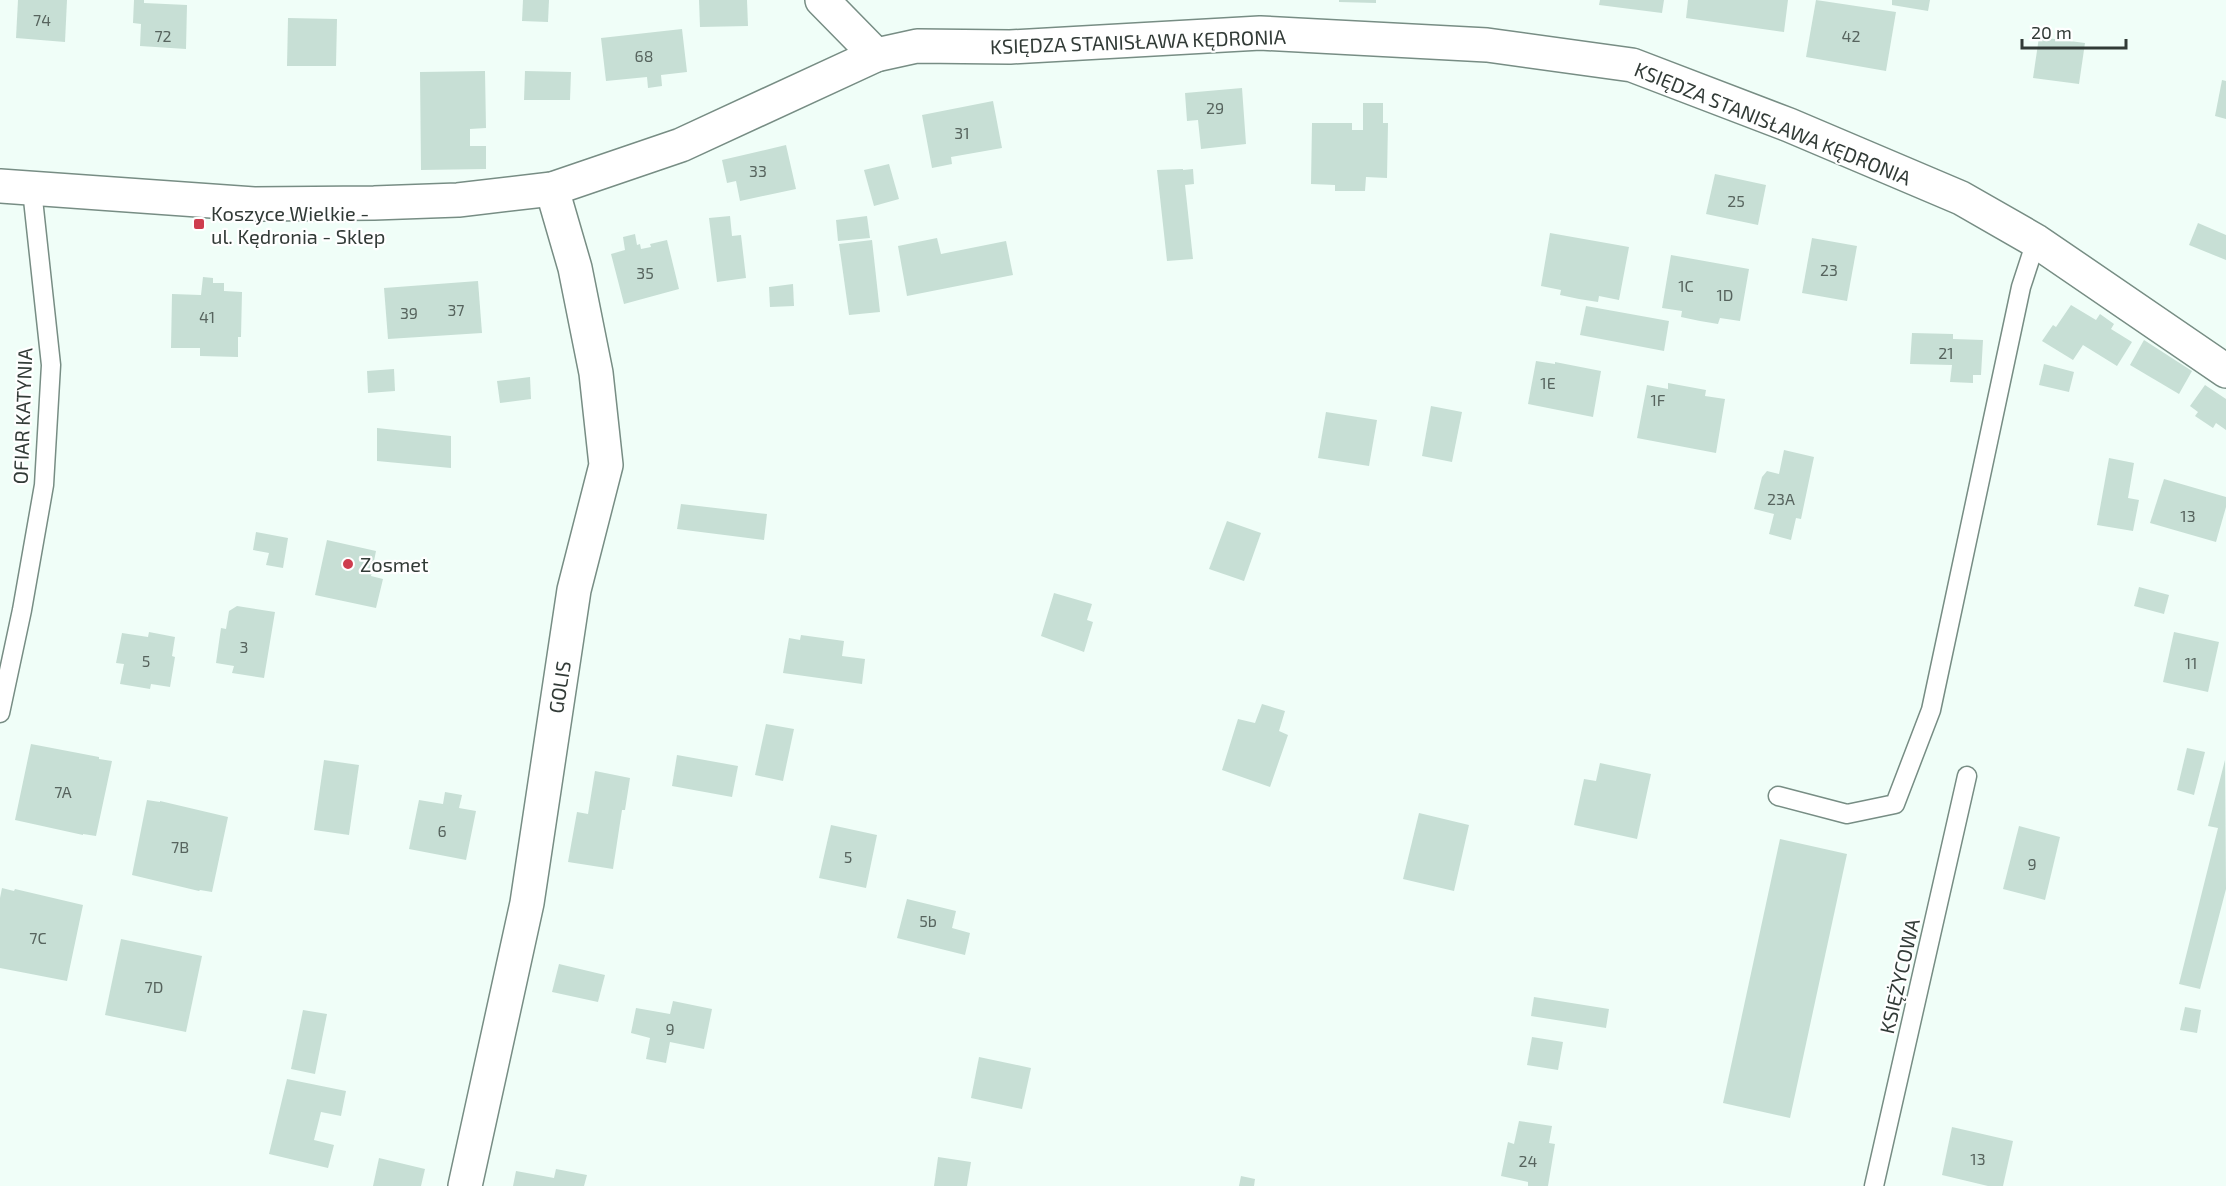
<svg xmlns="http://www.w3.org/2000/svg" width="2226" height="1186" font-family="'Exo 2',sans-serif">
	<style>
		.building { fill: #c7dfd5 }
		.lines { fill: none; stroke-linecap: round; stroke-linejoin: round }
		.service-casing { stroke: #778d84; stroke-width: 21 }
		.minor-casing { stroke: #778d84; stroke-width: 36 }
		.service { stroke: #fff; stroke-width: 18 }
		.minor { stroke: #fff; stroke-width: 33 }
		.poi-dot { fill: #ce3d4e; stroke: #fff; stroke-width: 2 }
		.labels { text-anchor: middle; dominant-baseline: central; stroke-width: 4.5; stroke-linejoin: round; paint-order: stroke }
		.number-label { font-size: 16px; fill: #57645e }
		.street-label { font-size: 20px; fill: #323b37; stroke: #fff }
		.poi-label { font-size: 20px; fill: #323b37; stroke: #fff; text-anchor: start }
	</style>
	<rect width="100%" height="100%" fill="#f0fef8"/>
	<g class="building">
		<polygon points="18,0 67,0 65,42 16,38"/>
		<polygon points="134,0 144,0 144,3 187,5 186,49 140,46 141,24 133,23"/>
		<polygon points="523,0 549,0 548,22 522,21"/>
		<polygon points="699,0 747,0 748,26 700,27"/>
		<polygon points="1339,0 1376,0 1376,3 1339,2"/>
		<polygon points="1600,0 1664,0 1662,13 1599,5"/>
		<polygon points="1688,0 1788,0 1784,32 1686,18"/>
		<polygon points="1816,0 1896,12 1886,71 1806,57"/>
		<polygon points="1892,0 1930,0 1928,11 1892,5"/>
		<polygon points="288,18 337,19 336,66 287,66"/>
		<polygon points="682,29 687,72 661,75 662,86 648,88 647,77 606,81 601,38"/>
		<polygon points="2039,37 2085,43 2079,84 2033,78"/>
		<polygon points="485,71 486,128 470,129 470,146 486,146 486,169 421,170 420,72"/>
		<polygon points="525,71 571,72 570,100 524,100"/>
		<polygon points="2222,80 2226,81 2226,119 2215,116"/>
		<polygon points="1242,88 1246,144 1201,149 1198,120 1187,121 1185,93"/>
		<polygon points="993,101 1002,148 951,157 952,164 932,168 922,115"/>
		<polygon points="1363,103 1383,103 1383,123 1388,123 1387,178 1366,177 1365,191 1335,191 1335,185 1311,184 1312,123 1352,123 1352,130 1363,130"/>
		<polygon points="786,145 796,189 740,201 736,181 727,183 722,160"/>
		<polygon points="889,164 899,199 874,206 864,170"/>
		<polygon points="1183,169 1183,170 1193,169 1194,184 1185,185 1193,259 1167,261 1157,170"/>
		<polygon points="1715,174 1766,185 1758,225 1706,214"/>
		<polygon points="730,216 732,236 741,235 746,278 717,282 709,218"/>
		<polygon points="867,216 870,238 838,241 836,220"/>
		<polygon points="2198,223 2226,235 2226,260 2189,245"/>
		<polygon points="1550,233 1629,247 1619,300 1599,296 1598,302 1579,299 1560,295 1561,290 1541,286"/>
		<polygon points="635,234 637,245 640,244 641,249 651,247 650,244 667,240 679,289 624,304 611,254 625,250 623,237"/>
		<polygon points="937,238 941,254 1006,241 1013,275 907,296 898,246"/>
		<polygon points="1812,238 1857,246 1847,301 1802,293"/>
		<polygon points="872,240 880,312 849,315 839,244"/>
		<polygon points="1671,255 1749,269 1740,321 1720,318 1718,324 1700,321 1681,317 1682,311 1662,308"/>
		<polygon points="203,277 213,278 213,283 224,283 224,291 242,292 241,337 238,337 238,357 200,356 200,348 171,348 172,294 201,295"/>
		<polygon points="478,281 482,333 388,339 384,288"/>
		<polygon points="793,284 794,306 770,307 769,287"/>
		<polygon points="2071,305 2096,320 2100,314 2114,324 2111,329 2132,342 2117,366 2083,345 2073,360 2042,341 2053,325 2056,327"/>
		<polygon points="1586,306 1669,321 1664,351 1580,335"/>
		<polygon points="1912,333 1953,334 1953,339 1983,340 1981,375 1973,375 1973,383 1950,382 1952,365 1910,364"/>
		<polygon points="2144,340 2192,371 2179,394 2130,365"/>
		<polygon points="1536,361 1555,364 1555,362 1601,371 1593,417 1528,404"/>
		<polygon points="2044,364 2074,372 2069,392 2039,385"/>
		<polygon points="394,369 395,391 368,393 367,371"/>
		<polygon points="530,377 531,399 500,403 497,381"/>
		<polygon points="1668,383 1706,390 1705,396 1725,399 1716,453 1637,438 1647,385 1668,389"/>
		<polygon points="2205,385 2226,399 2226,430 2216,423 2213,428 2195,416 2198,412 2190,406"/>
		<polygon points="1431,406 1462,412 1452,462 1422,456"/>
		<polygon points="1326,412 1377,420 1369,466 1318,458"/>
		<polygon points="377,428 451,436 451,468 377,461"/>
		<polygon points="1784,450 1814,457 1801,519 1796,518 1791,540 1769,534 1774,514 1754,509 1762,477 1767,471 1779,474"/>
		<polygon points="2109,458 2134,463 2128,498 2139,500 2133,531 2097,525"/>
		<polygon points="2164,479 2226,497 2226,507 2216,542 2150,523"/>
		<polygon points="681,504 767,514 764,540 677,529"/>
		<polygon points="1227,521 1261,533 1244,581 1209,569"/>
		<polygon points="256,532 288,538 283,568 266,565 269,553 253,550"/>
		<polygon points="327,540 376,551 371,576 383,579 376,608 315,595"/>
		<polygon points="2139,587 2169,595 2164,614 2134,606"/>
		<polygon points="1054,593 1092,604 1087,620 1093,622 1084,652 1041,636"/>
		<polygon points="237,606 275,612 264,678 232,673 234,666 216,663 221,628 226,629 229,611"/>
		<polygon points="149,632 175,637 172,656 175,657 170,687 151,684 150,689 120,684 124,664 116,663 122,633 148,637"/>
		<polygon points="2174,632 2219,642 2208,692 2163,682"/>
		<polygon points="801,635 844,641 842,656 865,659 862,684 783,673 789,638 800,640"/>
		<polygon points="1262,704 1285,711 1279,731 1288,735 1270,787 1222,770 1238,719 1255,723"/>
		<polygon points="766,724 794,729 783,781 755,775"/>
		<polygon points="31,744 99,757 99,759 112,761 96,836 83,834 83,835 15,820"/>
		<polygon points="2187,748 2205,752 2194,795 2177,790"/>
		<polygon points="677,755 738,766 732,797 672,786"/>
		<polygon points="324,760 359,765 349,835 314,830"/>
		<polygon points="2225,760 2226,889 2200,989 2179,984 2218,828 2208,826"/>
		<polygon points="1600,763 1651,774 1637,839 1574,825 1584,779 1596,781"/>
		<polygon points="595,771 630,778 625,810 622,810 613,869 568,862 577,812 588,814"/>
		<polygon points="445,792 462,795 459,808 476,811 466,860 409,849 419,800 443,804"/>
		<polygon points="147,800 160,802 160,801 228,817 212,892 200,890 199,891 132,875"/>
		<polygon points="1419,813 1469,825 1454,891 1403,879"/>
		<polygon points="831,825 877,835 866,888 819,878"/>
		<polygon points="2019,826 2060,837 2045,900 2003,889"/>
		<polygon points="1780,839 1847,854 1790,1118 1723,1103"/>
		<polygon points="2,888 14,891 15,889 83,905 67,981 0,968 0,898"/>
		<polygon points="907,899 956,911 952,928 970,933 965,955 897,938"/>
		<polygon points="121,939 202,956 186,1032 105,1015"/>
		<polygon points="559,964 605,975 598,1002 552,992"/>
		<polygon points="1534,997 1609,1009 1606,1028 1531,1016"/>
		<polygon points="673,1001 712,1009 704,1049 670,1042 666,1063 646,1059 650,1038 631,1033 636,1008 670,1014"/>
		<polygon points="2185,1007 2201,1010 2197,1033 2180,1030"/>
		<polygon points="303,1010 327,1014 315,1074 291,1069"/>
		<polygon points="1532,1037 1563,1042 1558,1070 1527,1065"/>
		<polygon points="979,1057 1031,1068 1022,1109 971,1098"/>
		<polygon points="287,1079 346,1091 341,1116 321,1112 314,1140 334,1145 328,1168 269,1154"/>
		<polygon points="1519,1121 1552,1126 1549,1143 1555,1144 1548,1186 1528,1186 1528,1182 1501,1176 1508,1142 1514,1144"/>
		<polygon points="1952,1127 2013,1141 2003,1186 1988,1186 1942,1175"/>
		<polygon points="938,1157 971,1162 967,1186 934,1186"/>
		<polygon points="379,1158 425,1169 421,1186 373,1186"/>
		<polygon points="556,1169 587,1175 584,1186 513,1186 516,1171 554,1178"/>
		<polygon points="1241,1176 1255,1179 1254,1186 1239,1186"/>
	</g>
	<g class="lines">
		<defs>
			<g id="service">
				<polyline points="0,713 22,610 44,485 51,365 32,190"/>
				<polyline points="1778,796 1847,814 1895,804 1931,710 2021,287 2036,241"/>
				<polyline points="1874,1186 1967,776"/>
			</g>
			<g id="minor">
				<polyline points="822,0 876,55"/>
				<polyline points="0,186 254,204 374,203 458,200 552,189 681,145 876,55 917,46 1010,47 1260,33 1487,45 1632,65 1789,125 1961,198 2036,241 2226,371"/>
				<polyline points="465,1186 527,903 574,590 606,465 596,373 575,268 552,189"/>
			</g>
		</defs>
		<use href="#service" class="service-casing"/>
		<use href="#minor" class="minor-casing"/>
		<use href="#service" class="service"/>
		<use href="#minor" class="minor"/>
	</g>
	<g class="poi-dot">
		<rect x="193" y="218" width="12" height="12" rx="3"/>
		<circle cx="348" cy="564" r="6"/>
	</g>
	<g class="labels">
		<g class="number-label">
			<text x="42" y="19">74</text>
			<text x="163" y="35">72</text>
			<text x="1851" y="35">42</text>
			<text x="644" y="55">68</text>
			<text x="1215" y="107">29</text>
			<text x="962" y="132">31</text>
			<text x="758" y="170">33</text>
			<text x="1736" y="200">25</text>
			<text x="1829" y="269">23</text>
			<text x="645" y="272">35</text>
			<text x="1686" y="285">1C</text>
			<text x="1725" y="294">1D</text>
			<text x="456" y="309">37</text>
			<text x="409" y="312">39</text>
			<text x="207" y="316">41</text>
			<text x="1946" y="352">21</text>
			<text x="1548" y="382">1E</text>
			<text x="1658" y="399">1F</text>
			<text x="1781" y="498">23A</text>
			<text x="2188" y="515">13</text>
			<text x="244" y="646">3</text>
			<text x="146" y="660">5</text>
			<text x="2191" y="662">11</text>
			<text x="63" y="791">7A</text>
			<text x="442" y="830">6</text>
			<text x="180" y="846">7B</text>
			<text x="848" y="856">5</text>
			<text x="2032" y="863">9</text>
			<text x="928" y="920">5b</text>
			<text x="38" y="937">7C</text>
			<text x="154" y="986">7D</text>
			<text x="670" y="1028">9</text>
			<text x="1978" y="1158">13</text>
			<text x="1528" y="1160">24</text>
		</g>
		<g class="street-label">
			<text transform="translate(1138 41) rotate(-2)">KSIĘDZA STANISŁAWA KĘDRONIA</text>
			<text transform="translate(1773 123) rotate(22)">KSIĘDZA STANISŁAWA KĘDRONIA</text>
			<text transform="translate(22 416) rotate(-88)">OFIAR KATYNIA</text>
			<text transform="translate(559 687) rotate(-81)">GOLIS</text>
			<text transform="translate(1899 976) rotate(-77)">KSIĘŻYCOWA</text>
		</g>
		<g class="poi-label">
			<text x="211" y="213">Koszyce Wielkie -<tspan x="211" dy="23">ul. Kędronia - Sklep</tspan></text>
			<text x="360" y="564">Zosmet</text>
		</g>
	</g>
	<path d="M2022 39v9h104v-9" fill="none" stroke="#323b37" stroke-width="3"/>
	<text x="2031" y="39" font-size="18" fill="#323b37" stroke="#ffffff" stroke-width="4.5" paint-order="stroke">20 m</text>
</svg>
